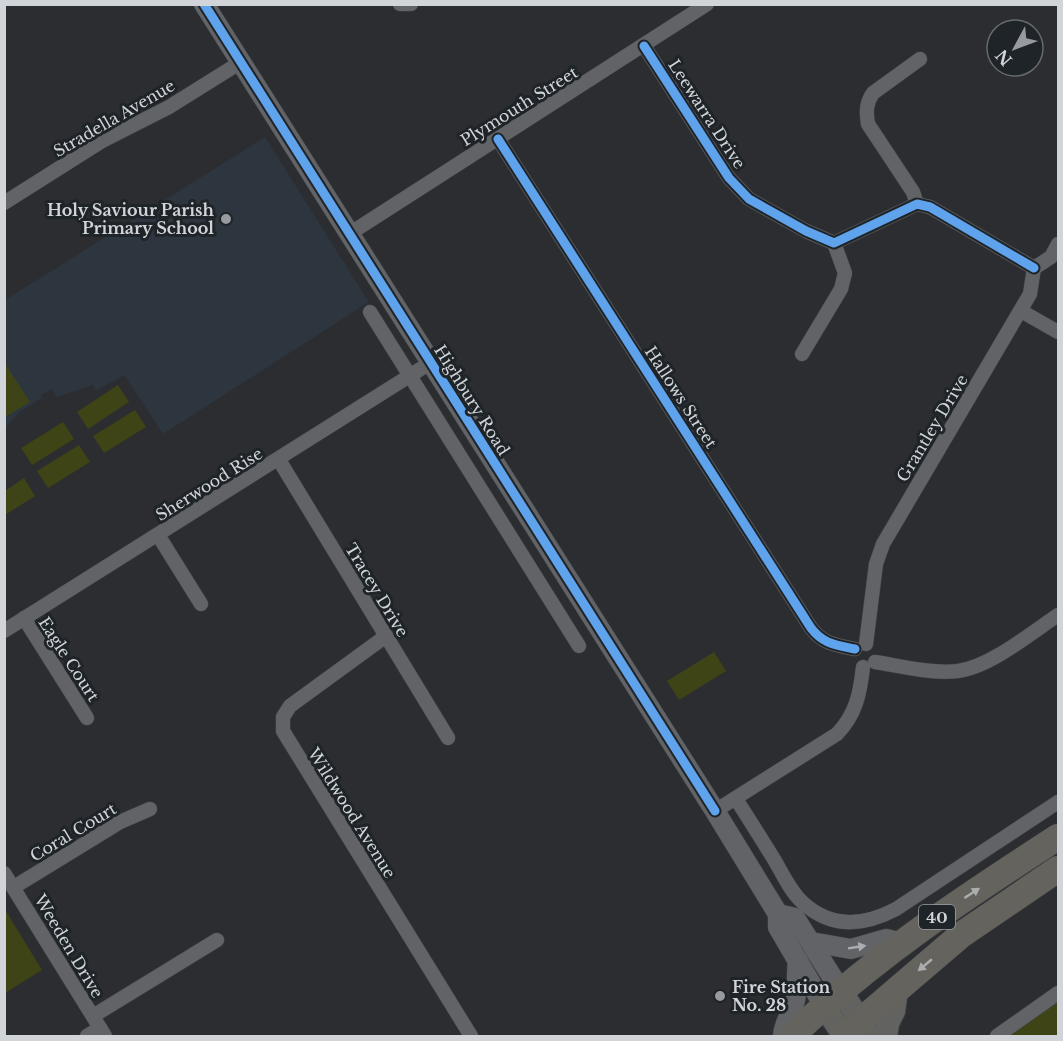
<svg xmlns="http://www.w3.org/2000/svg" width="1063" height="1041" font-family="'Libre Baskerville',serif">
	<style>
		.built { fill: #2d353f }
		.green { fill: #3f4416 }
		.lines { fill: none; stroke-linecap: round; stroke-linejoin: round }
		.street-casing { stroke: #45484b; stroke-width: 15 }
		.secondary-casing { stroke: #45484b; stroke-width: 21 }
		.primary-casing { stroke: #45484b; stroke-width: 24 }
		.highway-casing { stroke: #45484b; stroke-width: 27 }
		.street { stroke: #616366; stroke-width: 14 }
		.secondary { stroke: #616366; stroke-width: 20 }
		.primary { stroke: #626360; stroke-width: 22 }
		.highway { stroke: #65635d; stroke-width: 26 }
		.cycleway-casing { stroke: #1f2429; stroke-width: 13 }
		.cycleway { stroke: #60a3ed; stroke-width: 9 }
		.oneway { fill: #abadae }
		.oneway2 { fill: #aaadb1 }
		.poi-dot { fill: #979a9e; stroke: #1f2429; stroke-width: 2 }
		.labels { text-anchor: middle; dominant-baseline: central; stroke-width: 6; stroke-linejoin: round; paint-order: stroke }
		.shield { fill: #1f2429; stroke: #9ca0a4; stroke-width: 1.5 }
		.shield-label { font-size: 15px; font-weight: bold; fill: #d1d5d9 }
		.street-label { font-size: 16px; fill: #d1d5d9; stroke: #1f2429 }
		.poi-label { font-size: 16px; font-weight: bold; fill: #d1d5d9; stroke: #1f2429; text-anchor: end }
	</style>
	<rect width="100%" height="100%" fill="#2b2d30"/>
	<polygon class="built" points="265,137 369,302 163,434 124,375 96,391 93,385 57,397 52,389 41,395 42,398 21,411 5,428 5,300"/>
	<g class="green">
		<polygon points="4,362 30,402 5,417 4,417"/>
		<polygon points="118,385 129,402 88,429 77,412"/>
		<polygon points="135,410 146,427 104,453 93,436"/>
		<polygon points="63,422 74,439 32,465 21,448"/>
		<polygon points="79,445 90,462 48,488 37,471"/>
		<polygon points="24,478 35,496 5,515 5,491"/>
		<polygon points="714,652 726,671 679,700 667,681"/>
		<polygon points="4,908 42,970 5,993 4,993"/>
		<polygon points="1058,1001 1058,1036 1005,1036"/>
	</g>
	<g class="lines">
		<defs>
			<g id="street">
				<polyline points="400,4 411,4"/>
				<polyline points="644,46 729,178 749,199 806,231 834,243 917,204 930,207 1034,268"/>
				<path d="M 498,139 L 811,628 C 823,644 836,645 855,649"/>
				<polyline points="4,203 102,141 169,107 241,62"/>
				<path d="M 917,204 L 913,192 L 868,124 C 866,112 866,103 873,93 L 920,59"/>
				<polyline points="349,234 707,4"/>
				<polyline points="1021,311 1058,332"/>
				<polyline points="370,312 579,646"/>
				<polyline points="802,354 841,289 845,273 834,243"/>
				<polyline points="279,460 448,738"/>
				<polyline points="158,535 201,604"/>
				<polyline points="24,618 87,718"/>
				<polyline points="4,631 430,363"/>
				<polyline points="386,636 290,706 283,717 283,731 471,1036"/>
				<polyline points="866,644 876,564 883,544 1030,294 1034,268 1051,257 1058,244"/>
				<path d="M 875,662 C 901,666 931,674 958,671 C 990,667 1031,633 1058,615"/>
				<path d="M 736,799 C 749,819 762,840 775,861 C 783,875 791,892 803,903 C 832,929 864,926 896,909 L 1058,802"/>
				<path d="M 715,811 L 837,734 C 856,714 860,694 863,667"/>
				<polyline points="4,873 105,1036"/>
				<polyline points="14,887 120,822 150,809"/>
				<polyline points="93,1016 217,940"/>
				<polyline points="87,1036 100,1028"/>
				<polyline points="997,1036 1058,993"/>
			</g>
			<g id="secondary">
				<polyline points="204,4 715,811 778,914 778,927 824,1006"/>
				<polyline points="778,914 795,918 841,991"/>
				<polyline points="811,942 851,949 886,939 902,943"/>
				<path d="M 783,1036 C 784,1021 792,1015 795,1000 C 798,988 796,974 798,961"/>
			</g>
			<g id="primary">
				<polyline points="841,991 870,1036"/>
				<polyline points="824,1006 844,1036"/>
				<polyline points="886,1036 888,1023 894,1011 897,988"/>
			</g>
			<g id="highway">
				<path d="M 792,1036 C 872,958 965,897 1058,837"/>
				<polyline points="843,1036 961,935 1058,869"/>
			</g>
		</defs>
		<use href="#street" class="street-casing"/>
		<use href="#secondary" class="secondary-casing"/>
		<use href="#primary" class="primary-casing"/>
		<use href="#highway" class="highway-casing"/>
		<use href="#street" class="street"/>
		<use href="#secondary" class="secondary"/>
		<use href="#primary" class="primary"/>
		<use href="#highway" class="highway"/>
		<defs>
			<g id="cycleway">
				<polyline points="204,4 715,811"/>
				<polyline points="644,46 729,178 749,199 806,231 834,243 917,204 930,207 1034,268"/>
				<path d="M 498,139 L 811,628 C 823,644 836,645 855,649"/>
			</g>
		</defs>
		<use href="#cycleway" class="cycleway-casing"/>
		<use href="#cycleway" class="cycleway"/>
	</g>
	<defs><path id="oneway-solid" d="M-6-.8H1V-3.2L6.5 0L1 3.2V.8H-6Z" transform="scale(1.5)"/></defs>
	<g class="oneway">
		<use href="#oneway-solid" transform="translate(972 893) rotate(-33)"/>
		<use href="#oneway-solid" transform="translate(925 965) rotate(140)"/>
	</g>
	<use class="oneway2" href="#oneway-solid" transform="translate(857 947) rotate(-9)"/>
	<g class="poi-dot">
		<circle cx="226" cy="219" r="6"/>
		<circle cx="720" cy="996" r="6"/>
	</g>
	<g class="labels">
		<rect class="shield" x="919" y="905" width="36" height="24" rx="4.5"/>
		<g class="shield-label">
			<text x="937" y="917">40</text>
		</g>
		<g class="street-label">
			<text transform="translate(519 106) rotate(-32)">Plymouth Street</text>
			<text transform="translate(707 114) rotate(57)">Leewarra Drive</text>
			<text transform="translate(114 118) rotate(-30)">Stradella Avenue</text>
			<text transform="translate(681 397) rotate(57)">Hallows Street</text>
			<text transform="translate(472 400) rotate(58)">Highbury Road</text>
			<text transform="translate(932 428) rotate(-59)">Grantley Drive</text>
			<text transform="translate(209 484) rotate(-32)">Sherwood Rise</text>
			<text transform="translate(377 590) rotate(59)">Tracey Drive</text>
			<text transform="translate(69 659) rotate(57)">Eagle Court</text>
			<text transform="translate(352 813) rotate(58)">Wildwood Avenue</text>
			<text transform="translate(73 832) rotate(-31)">Coral Court</text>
			<text transform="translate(69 946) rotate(59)">Weeden Drive</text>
		</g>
		<g class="poi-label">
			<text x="214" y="210">Holy Saviour Parish<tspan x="214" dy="18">Primary School</tspan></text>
			<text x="732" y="987" text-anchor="start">Fire Station<tspan x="732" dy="18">No. 28</tspan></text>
		</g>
	</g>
	<rect width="1063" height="1041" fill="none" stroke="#d1d5d9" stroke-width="12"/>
	<g transform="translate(1015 48) rotate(229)"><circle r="28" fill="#1f2429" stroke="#666b6f" stroke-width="1.5"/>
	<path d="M0-4.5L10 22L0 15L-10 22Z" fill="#979a9e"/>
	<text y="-9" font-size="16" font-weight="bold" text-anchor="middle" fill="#d1d5d9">N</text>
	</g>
</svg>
